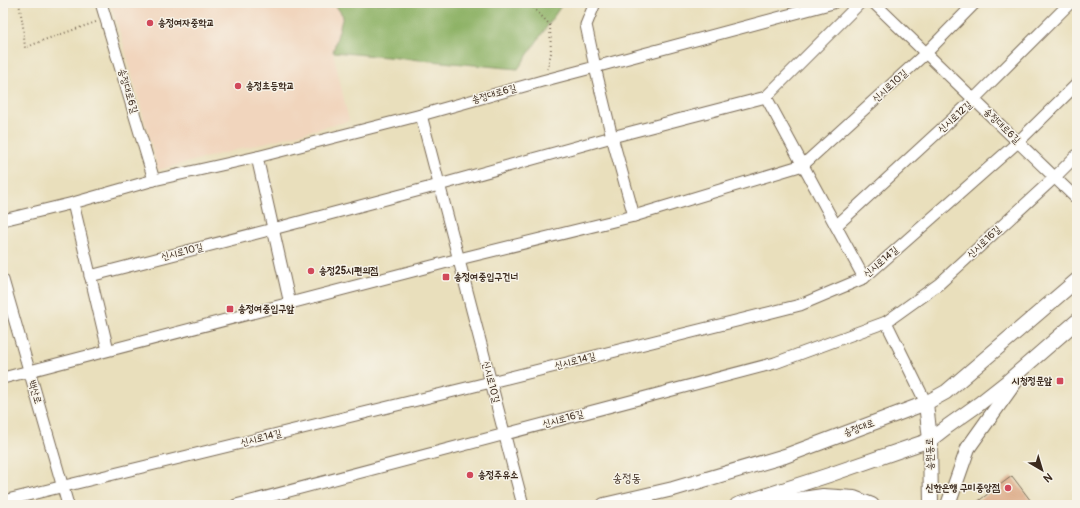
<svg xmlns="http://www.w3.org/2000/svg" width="1080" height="508" font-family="Pangolin,'Poor Story',sans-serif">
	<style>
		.built { fill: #f1d5bd }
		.forest { fill: #8eb266; stroke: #646e42 }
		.building { fill: #d9a37d }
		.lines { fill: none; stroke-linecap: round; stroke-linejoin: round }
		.minor-casing { stroke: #786955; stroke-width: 13 }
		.tertiary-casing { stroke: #786955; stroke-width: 16 }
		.path { stroke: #786955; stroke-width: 2; stroke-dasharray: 1 3; stroke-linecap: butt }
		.minor { stroke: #fff; stroke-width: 11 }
		.tertiary { stroke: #fff; stroke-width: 14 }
		.poi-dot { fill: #d1495b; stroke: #f7f3e8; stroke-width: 1.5 }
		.labels { text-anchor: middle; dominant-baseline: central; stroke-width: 3; stroke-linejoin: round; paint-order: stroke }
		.poi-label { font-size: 10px; font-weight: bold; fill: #3b2a1e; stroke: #f7f3e8; text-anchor: start }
		.street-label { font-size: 10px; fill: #3b2a1e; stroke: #f7f3e8 }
		.quarter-label { font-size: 12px; fill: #3b2a1e; stroke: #f7f3e8 }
	</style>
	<rect width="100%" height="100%" fill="#f7f3e8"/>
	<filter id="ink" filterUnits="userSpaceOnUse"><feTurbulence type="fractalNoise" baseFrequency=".025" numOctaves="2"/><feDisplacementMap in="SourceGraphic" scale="8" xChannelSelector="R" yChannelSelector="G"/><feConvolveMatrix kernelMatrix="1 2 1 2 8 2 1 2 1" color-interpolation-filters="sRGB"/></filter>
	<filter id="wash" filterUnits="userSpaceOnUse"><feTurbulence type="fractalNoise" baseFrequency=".012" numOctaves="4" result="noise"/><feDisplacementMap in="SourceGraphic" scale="16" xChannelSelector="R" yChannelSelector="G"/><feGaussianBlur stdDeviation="0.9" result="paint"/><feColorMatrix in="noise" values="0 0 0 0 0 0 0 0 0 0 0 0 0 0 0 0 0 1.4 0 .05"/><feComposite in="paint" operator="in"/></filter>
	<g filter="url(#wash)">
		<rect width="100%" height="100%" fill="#e9dfbc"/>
		<polygon class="built" points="110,3 334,3 343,16 333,52 349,121 158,170 123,42"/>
		<polygon class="forest" points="334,3 563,3 518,69 333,52 343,16"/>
		<g id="blocks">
			<polygon class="building" points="1012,476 1034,505 973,505"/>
		</g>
	</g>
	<g filter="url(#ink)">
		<use href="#blocks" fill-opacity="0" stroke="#786955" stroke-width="1"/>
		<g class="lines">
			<defs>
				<g id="minor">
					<polyline points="101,3 154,180"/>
					<polyline points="595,3 586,25 595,67 612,137 634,216"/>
					<polyline points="874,3 1077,199"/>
					<polyline points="766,97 864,278"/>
					<polyline points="766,97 860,3"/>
					<polyline points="421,115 523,505"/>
					<polyline points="257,157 290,304"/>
					<polyline points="73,203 108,350"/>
					<polyline points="3,220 73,203 154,180 257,157 421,115 542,81 595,67 833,3"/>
					<polyline points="836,226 974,99 1070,3"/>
					<polyline points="90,276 273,229 439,185 612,137 766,97"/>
					<polyline points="3,280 68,505"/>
					<polyline points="886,322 926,403"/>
					<polyline points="3,378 459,259 634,216 803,165 926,53 975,3"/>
					<polyline points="3,501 491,382 800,305 864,278 1018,142 1077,84"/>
					<polyline points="236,505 775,363 886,322 939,284 1055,177 1077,155"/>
				</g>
				<g id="tertiary">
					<polyline points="926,403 930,440 931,505"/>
					<polyline points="604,505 673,489 785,456 926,403 946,392 1077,280"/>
					<polyline points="737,505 829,475 930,440 948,426 979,404 1007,382 1077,321"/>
					<polyline points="760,505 823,496 854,498 872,505"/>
					<polyline points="948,505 968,448 1015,382"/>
				</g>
			</defs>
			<use href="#minor" class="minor-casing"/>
			<use href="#tertiary" class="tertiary-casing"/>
			<g class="path">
				<polyline points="19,3 23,26 25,48 44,40 96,22"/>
				<polyline points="527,3 531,5 550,25 551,53 547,69"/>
			</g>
			<use href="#minor" class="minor"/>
			<use href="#tertiary" class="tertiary"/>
		</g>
	</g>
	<g class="poi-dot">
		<circle cx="150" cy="23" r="4"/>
		<circle cx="238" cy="86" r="4"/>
		<circle cx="311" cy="271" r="4"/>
		<rect x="442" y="273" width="8" height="8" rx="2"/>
		<rect x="226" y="305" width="8" height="8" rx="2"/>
		<rect x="1056" y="377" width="8" height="8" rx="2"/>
		<circle cx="470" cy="475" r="4"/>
		<circle cx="1008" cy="488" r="4"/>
	</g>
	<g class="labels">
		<g class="poi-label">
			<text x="158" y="23">송정여자중학교</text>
			<text x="246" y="86">송정초등학교</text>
			<text x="319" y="271">송정25시편의점</text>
			<text x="454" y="277">송정여중입구건너</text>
			<text x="238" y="309">송정여중입구앞</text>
			<text x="1052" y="381" text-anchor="end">시청정문앞</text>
			<text x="478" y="475">송정주유소</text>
			<text x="1000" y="488" text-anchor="end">신한은행 구미중앙점</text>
		</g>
		<g class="street-label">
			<text transform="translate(890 86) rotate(-42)">신시로10길</text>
			<text transform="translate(128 91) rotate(73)">송정대로6길</text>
			<text transform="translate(494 94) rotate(-16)">송정대로6길</text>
			<text transform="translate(955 117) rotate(-42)">신시로12길</text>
			<text transform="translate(1002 126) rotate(44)">송정대로6길</text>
			<text transform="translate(984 242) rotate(-43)">신시로16길</text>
			<text transform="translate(182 252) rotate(-14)">신시로10길</text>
			<text transform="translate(881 262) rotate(-40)">신시로14길</text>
			<text transform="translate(575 361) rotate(-14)">신시로14길</text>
			<text transform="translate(491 382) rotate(75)">신시로10길</text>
			<text transform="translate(35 392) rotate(74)">백산로</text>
			<text transform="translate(563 419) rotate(-15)">신시로16길</text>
			<text transform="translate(859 428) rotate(-20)">송정대로</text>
			<text transform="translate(261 438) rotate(-14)">신시로14길</text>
			<text transform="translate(930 454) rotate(-92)">송원동로</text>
		</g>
		<g class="quarter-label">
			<text x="627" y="478">송정동</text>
		</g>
	</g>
	<rect width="1080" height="508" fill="none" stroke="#f7f3e8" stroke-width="16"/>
	<g transform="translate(1042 470) rotate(142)" stroke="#f7f3e8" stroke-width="3" paint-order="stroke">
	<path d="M0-3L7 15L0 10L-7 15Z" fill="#3b2a1e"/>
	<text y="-6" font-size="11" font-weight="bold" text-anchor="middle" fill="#3b2a1e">N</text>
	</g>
</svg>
